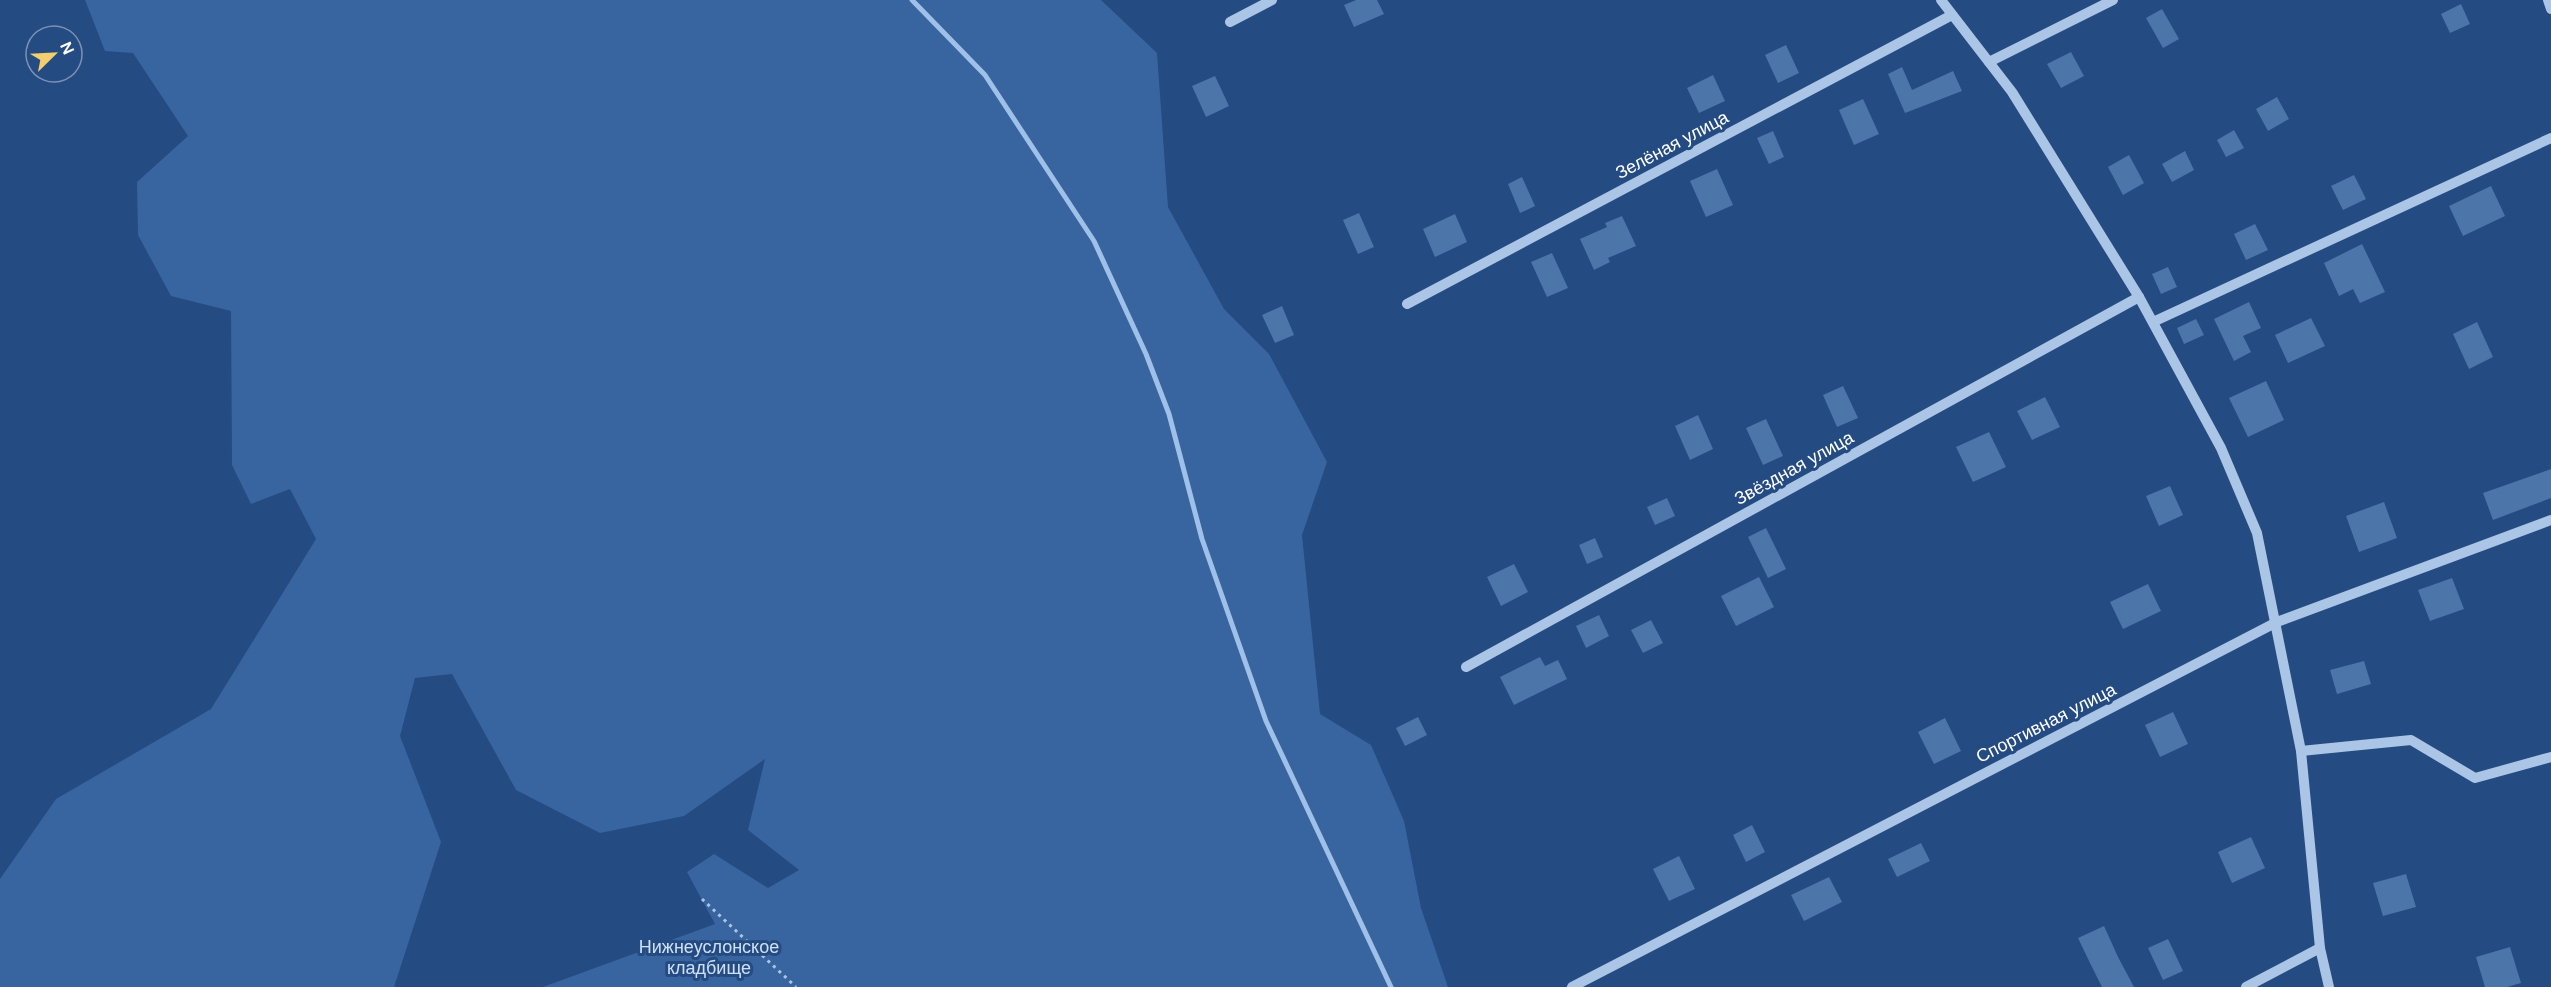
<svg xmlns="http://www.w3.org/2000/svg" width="2551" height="987" font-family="'DM Sans',sans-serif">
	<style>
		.green { fill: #38659f }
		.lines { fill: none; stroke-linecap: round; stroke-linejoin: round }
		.stream { stroke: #9fc0e8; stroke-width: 5 }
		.building { fill: #4c75aa }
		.path { stroke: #abc5e7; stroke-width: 3; stroke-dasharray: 3 4.5; stroke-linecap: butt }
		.minor { stroke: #abc5e7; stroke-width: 10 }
		.labels { text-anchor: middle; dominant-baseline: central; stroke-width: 6; stroke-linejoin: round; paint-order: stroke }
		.street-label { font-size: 18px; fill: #fff; stroke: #244b82 }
		.park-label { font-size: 18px; fill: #cfe0f6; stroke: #244b82 }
	</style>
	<rect width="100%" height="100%" fill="#244b82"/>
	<polygon class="green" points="85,0 1101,0 1157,53 1168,207 1224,309 1269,354 1327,462 1302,535 1320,714 1371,745 1404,821 1421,908 1448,987 543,987 715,924 687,872 714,854 768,888 799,870 748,830 765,759 684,816 600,833 516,790 452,674 415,678 400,736 441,842 394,987 0,987 0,879 56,799 211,709 316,539 290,489 251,504 232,465 231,311 171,296 138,235 137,182 188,136 133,53 105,51"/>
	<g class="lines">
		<polyline class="stream" points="912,0 985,75 1094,241 1146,354 1169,414 1202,539 1266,721 1391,987"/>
	</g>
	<g class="building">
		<polygon points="1356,0 1377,0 1384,14 1354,27 1344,5"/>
		<polygon points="2461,4 2470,24 2450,33 2441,14"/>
		<polygon points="2162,9 2179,39 2163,48 2146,18"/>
		<polygon points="1786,45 1799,73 1778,83 1765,55"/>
		<polygon points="2071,52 2084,76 2061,88 2047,64"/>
		<polygon points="1902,67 1912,90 1953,71 1962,91 1905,113 1888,74"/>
		<polygon points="1713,75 1725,101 1699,113 1687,88"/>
		<polygon points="1215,76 1229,106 1206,117 1192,86"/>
		<polygon points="2277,97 2289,119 2268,131 2256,109"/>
		<polygon points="1863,99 1879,134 1854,145 1839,110"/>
		<polygon points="2234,130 2244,148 2226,157 2217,140"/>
		<polygon points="1773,131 1784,157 1769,164 1757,138"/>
		<polygon points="2185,151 2194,170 2172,182 2162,164"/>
		<polygon points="2129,155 2144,183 2123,195 2108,167"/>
		<polygon points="1717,169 1733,205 1706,217 1690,181"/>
		<polygon points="2354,175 2366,199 2343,210 2331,186"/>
		<polygon points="1522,177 1535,206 1520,213 1508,184"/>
		<polygon points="2491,186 2505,216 2463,236 2449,206"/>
		<polygon points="1359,213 1374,247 1358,254 1343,220"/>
		<polygon points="1455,214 1467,242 1435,257 1423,229"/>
		<polygon points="1622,216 1636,246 1608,258 1610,262 1594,270 1580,239 1607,227 1605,223"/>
		<polygon points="2255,224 2268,250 2246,260 2234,234"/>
		<polygon points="2362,244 2385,292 2360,303 2353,289 2339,296 2324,263"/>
		<polygon points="1552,253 1568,288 1547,297 1531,262"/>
		<polygon points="2168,267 2177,287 2161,294 2152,274"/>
		<polygon points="2249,302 2261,328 2243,336 2251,352 2234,361 2214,319"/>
		<polygon points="1282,306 1294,335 1275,343 1262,315"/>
		<polygon points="2311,318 2325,346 2288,363 2275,335"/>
		<polygon points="2196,319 2204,335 2184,344 2177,328"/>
		<polygon points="2477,322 2493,357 2469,369 2453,334"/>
		<polygon points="2266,381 2284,420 2248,437 2229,398"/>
		<polygon points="1843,386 1858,418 1837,427 1823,395"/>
		<polygon points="2045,397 2060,427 2032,440 2017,411"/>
		<polygon points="1698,415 1713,449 1690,460 1675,426"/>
		<polygon points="1766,419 1783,456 1763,465 1746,428"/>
		<polygon points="1989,432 2006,467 1973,482 1956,447"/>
		<polygon points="2551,469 2551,498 2493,520 2483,493"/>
		<polygon points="2170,486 2183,515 2159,526 2146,496"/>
		<polygon points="1667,498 1675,516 1655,525 1647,507"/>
		<polygon points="2384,502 2397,538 2359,552 2346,516"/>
		<polygon points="1766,528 1786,569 1768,578 1748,537"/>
		<polygon points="1595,538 1603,557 1587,564 1579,545"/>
		<polygon points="1514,564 1528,592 1501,606 1487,577"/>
		<polygon points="1759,577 1774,607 1736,626 1721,596"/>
		<polygon points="2452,578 2464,609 2430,621 2418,590"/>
		<polygon points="2148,584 2161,611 2123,629 2110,602"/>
		<polygon points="1599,615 1609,636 1586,648 1576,626"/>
		<polygon points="1651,620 1663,643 1643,653 1631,630"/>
		<polygon points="1540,657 1545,666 1558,660 1567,679 1514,705 1500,677"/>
		<polygon points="2364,661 2371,684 2337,694 2330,670"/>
		<polygon points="2173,712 2188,744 2160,757 2145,725"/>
		<polygon points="1418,717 1427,735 1405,746 1396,728"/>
		<polygon points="1945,718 1961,751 1934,764 1918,732"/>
		<polygon points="1752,825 1765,852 1746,862 1733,835"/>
		<polygon points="2251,837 2265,868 2232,883 2218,852"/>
		<polygon points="1921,843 1930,861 1897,877 1888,859"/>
		<polygon points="1679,856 1695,889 1669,901 1653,869"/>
		<polygon points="2406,874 2416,907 2383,916 2373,883"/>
		<polygon points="1829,877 1842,902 1804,921 1791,895"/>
		<polygon points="2104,926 2118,957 2134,987 2102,987 2090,963 2078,938"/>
		<polygon points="2168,939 2183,971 2163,980 2148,948"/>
		<polygon points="2510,947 2521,983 2507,987 2485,987 2476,957"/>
	</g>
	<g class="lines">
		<polyline class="path" points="702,899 796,987"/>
		<g class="minor">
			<polyline points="1941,0 2012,92 2139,297 2221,448 2257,533 2301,751 2320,948 2329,987"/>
			<polyline points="2548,0 2551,9"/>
			<polyline points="1230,22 1272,0"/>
			<polyline points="1989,62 2113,0"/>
			<polyline points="1407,304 1952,15"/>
			<polyline points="2153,322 2551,138"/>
			<polyline points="1466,667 2139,297"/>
			<polyline points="2301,751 2411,740 2475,778 2551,757"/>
			<polyline points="1572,987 2277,622 2551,520"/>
			<polyline points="2246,987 2320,948"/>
		</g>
	</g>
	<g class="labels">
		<g class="street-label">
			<text transform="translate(1672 145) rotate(-28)">Зелёная улица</text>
			<text transform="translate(1794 468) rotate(-29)">Звёздная улица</text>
			<text transform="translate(2046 723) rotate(-27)">Спортивная улица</text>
		</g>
		<g class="park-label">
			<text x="709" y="947">Нижнеуслонское<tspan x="709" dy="21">кладбище</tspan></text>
		</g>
	</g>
	<g transform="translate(54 54) rotate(66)"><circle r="28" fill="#244b82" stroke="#7c93b4" stroke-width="1.5"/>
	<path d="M0-4.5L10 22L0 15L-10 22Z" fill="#f2ce6e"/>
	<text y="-9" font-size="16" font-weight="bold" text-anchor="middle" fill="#ffffff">N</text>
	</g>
</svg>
